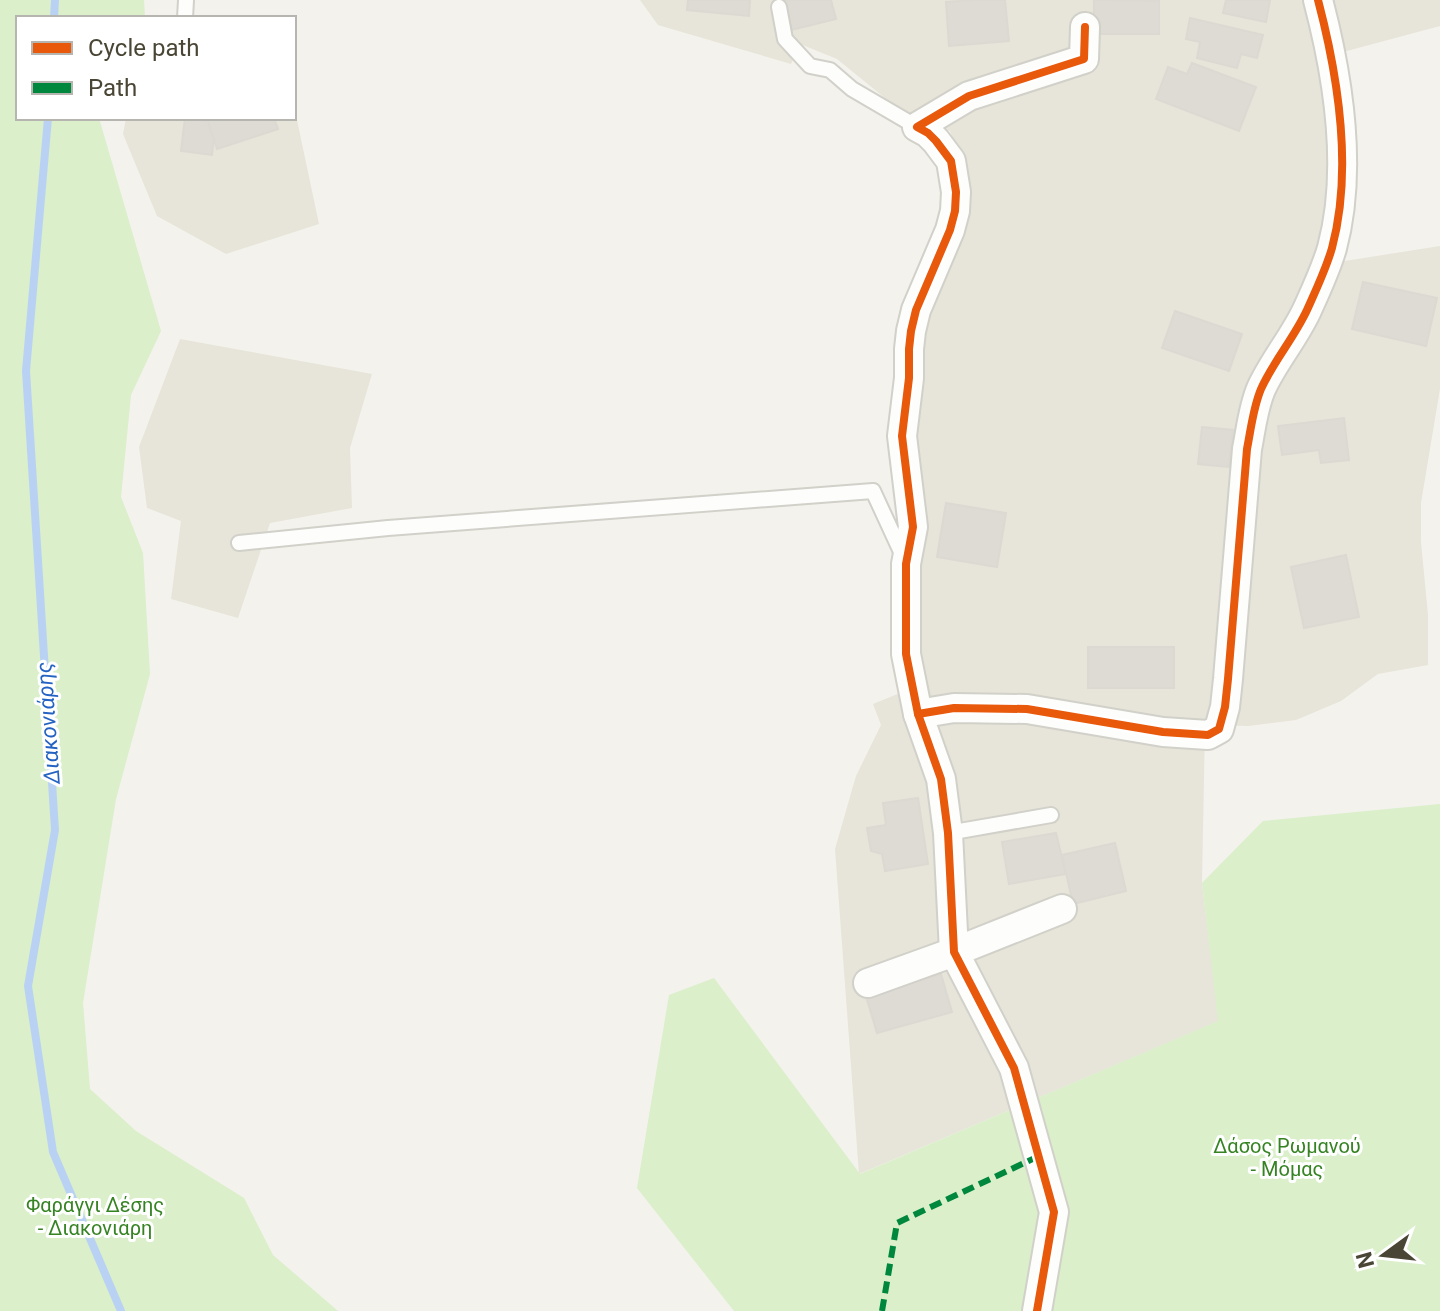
<svg xmlns="http://www.w3.org/2000/svg" width="1440" height="1311" font-family="Roboto,sans-serif">
	<style>
		.residential { fill: #e7e5d9 }
		.green { fill: #daefca }
		.lines { fill: none; stroke-linecap: round; stroke-linejoin: round }
		.stream { stroke: #b9d2f4; stroke-width: 8 }
		.building { fill: #dddbd4; stroke: #dbd9d2; stroke-width: 2 }
		.service-casing { stroke: #d1d0c9; stroke-width: 18 }
		.minor-casing { stroke: #d1d0c9; stroke-width: 32 }
		.service { stroke: #fdfdfc; stroke-width: 14 }
		.minor { stroke: #fdfdfc; stroke-width: 28 }
		.quiet { stroke: #00873e; stroke-width: 6; stroke-dasharray: 12 6; stroke-linecap: butt }
		.cycleway-casing { stroke: #fff; stroke-width: 13 }
		.cycleway { stroke: #e8590c; stroke-width: 8 }
		.labels { text-anchor: middle; dominant-baseline: central; stroke-width: 6; stroke-linejoin: round; paint-order: stroke }
		.park-label { font-size: 20px; fill: #368323; stroke: #fff }
		.water-label { font-size: 22px; font-style: italic; fill: #2463c2; stroke: #fff }
	</style>
	<rect width="100%" height="100%" fill="#f3f2ec"/>
	<g class="residential">
		<polygon points="640,0 1440,0 1440,26 1317,59 1326,110 1329,155 1323,230 1313,266 1440,246 1440,389 1421,503 1421,542 1428,615 1428,665 1378,674 1341,701 1296,720 1248,726 1205,725 1202,883 1219,1021 859,1174 835,849 856,776 881,725 873,704 922,684 917,660 914,500 915,382 960,158 950,131 896,107 837,59 800,44 791,64 658,25"/>
		<polygon points="294,106 319,224 226,254 157,216 123,134 126,118 294,118"/>
		<polygon points="180,339 372,374 350,448 352,508 270,523 238,618 171,599 181,521 147,508 139,447"/>
	</g>
	<g class="green">
		<polygon points="0,0 144,0 145,18 18,18 18,118 99,118 161,331 131,395 121,497 143,553 150,674 116,799 83,1003 90,1089 136,1131 244,1198 273,1255 338,1311 0,1311"/>
		<polygon points="1440,804 1440,1311 734,1311 637,1188 669,995 714,978 860,1174 1218,1021 1202,883 1263,821"/>
	</g>
	<g class="lines">
		<g class="stream">
			<polyline points="54,18 55,0"/>
			<polyline points="48,118 26,371 55,830 28,986 53,1152 121,1311"/>
		</g>
	</g>
	<g class="building">
		<polygon points="688,0 750,0 749,16 687,10"/>
		<polygon points="784,0 831,0 836,19 791,30"/>
		<polygon points="973,0 1005,0 1009,41 949,46 946,2"/>
		<polygon points="1094,0 1159,1 1159,34 1094,34"/>
		<polygon points="1226,0 1270,0 1266,22 1223,13"/>
		<polygon points="1190,18 1263,35 1257,58 1241,54 1237,68 1197,58 1200,42 1186,39"/>
		<polygon points="1192,63 1256,87 1239,131 1156,99 1168,67 1187,74"/>
		<polygon points="185,118 208,121 214,138 212,155 181,151"/>
		<polygon points="207,118 274,118 278,129 217,149"/>
		<polygon points="1363,282 1437,298 1426,346 1352,329"/>
		<polygon points="1175,311 1242,334 1229,371 1162,348"/>
		<polygon points="1344,418 1349,460 1321,463 1319,450 1282,455 1278,426"/>
		<polygon points="1202,427 1233,430 1229,467 1198,464"/>
		<polygon points="946,503 1006,513 997,567 937,557"/>
		<polygon points="1346,555 1359,617 1304,628 1291,567"/>
		<rect x="1088" y="647" width="86" height="41"/>
		<polygon points="918,798 928,864 885,871 882,854 871,851 867,828 886,825 883,803"/>
		<polygon points="1056,833 1066,874 1009,884 1002,842"/>
		<polygon points="1115,843 1126,891 1073,904 1062,855"/>
		<polygon points="941,974 952,1012 877,1033 866,996"/>
	</g>
	<g class="lines">
		<defs>
			<g id="service">
				<polyline points="779,7 785,39 810,66 830,70 852,89 917,127"/>
				<polyline points="185,18 186,0"/>
				<polyline points="239,543 388,528 873,491 903,556"/>
				<polyline points="948,833 1051,815"/>
			</g>
			<g id="minor">
				<polyline points="918,714 906,654 906,564 913,527 902,436 909,378 909,349 911,331 916,310 950,230 955,211 956,192 951,161 936,141 928,133 917,127 969,96 1084,59 1085,27"/>
				<polyline points="868,983 954,952 1062,909"/>
				<path d="M 1037,1311 L 1054,1212 L 1014,1068 L 954,952 L 948,833 L 941,779 L 918,714 L 954,708 L 1027,709 L 1163,732 L 1208,735 L 1219,729 L 1225,707 L 1228,679 L 1247,449 C 1251,429 1253,408 1261,389 C 1273,362 1294,338 1307,310 C 1316,290 1326,269 1332,248 C 1353,170 1338,76 1318,0"/>
			</g>
		</defs>
		<use href="#service" class="service-casing"/>
		<use href="#minor" class="minor-casing"/>
		<use href="#service" class="service"/>
		<use href="#minor" class="minor"/>
		<polyline class="quiet" points="882,1311 897,1223 1039,1156"/>
		<defs>
			<g id="cycleway">
				<polyline points="918,714 906,654 906,564 913,527 902,436 909,378 909,349 911,331 916,310 950,230 955,211 956,192 951,161 936,141 928,133 917,127 969,96 1084,59 1085,27"/>
				<path d="M 1037,1311 L 1054,1212 L 1014,1068 L 954,952 L 948,833 L 941,779 L 918,714 L 954,708 L 1027,709 L 1163,732 L 1208,735 L 1219,729 L 1225,707 L 1228,679 L 1247,449 C 1251,429 1253,408 1261,389 C 1273,362 1294,338 1307,310 C 1316,290 1326,269 1332,248 C 1353,170 1338,76 1318,0"/>
			</g>
		</defs>
		<use href="#cycleway" class="cycleway-casing"/>
		<use href="#cycleway" class="cycleway"/>
	</g>
	<g class="labels">
		<g class="park-label">
			<text x="1287" y="1146">Δάσος Ρωμανού<tspan x="1287" dy="23">- Μόμας</tspan></text>
			<text x="95" y="1205">Φαράγγι Δέσης<tspan x="95" dy="23">- Διακονιάρη</tspan></text>
		</g>
		<g class="water-label">
			<text transform="translate(48 723) rotate(-94)">Διακονιάρης</text>
		</g>
	</g>
	<rect x="16" y="16" width="280" height="104" fill="#ffffff" stroke="#b7b5af" stroke-width="2"/>
	<rect x="32" y="42" width="40" height="12" fill="#e8590c" stroke="#b7b5af" stroke-width="2"/>
	<text x="88" y="56" font-size="24" fill="#4a4636">Cycle path</text>
	<rect x="32" y="82" width="40" height="12" fill="#00873e" stroke="#b7b5af" stroke-width="2"/>
	<text x="88" y="96" font-size="24" fill="#4a4636">Path</text>
	<g transform="translate(1384 1255) rotate(255)" stroke="#ffffff" stroke-width="6" paint-order="stroke">
	<path d="M0-6L14 30L0 20L-14 30Z" fill="#4a4636"/>
	<text y="-12" font-size="22" font-weight="bold" text-anchor="middle" fill="#4a4636">N</text>
	</g>
</svg>
